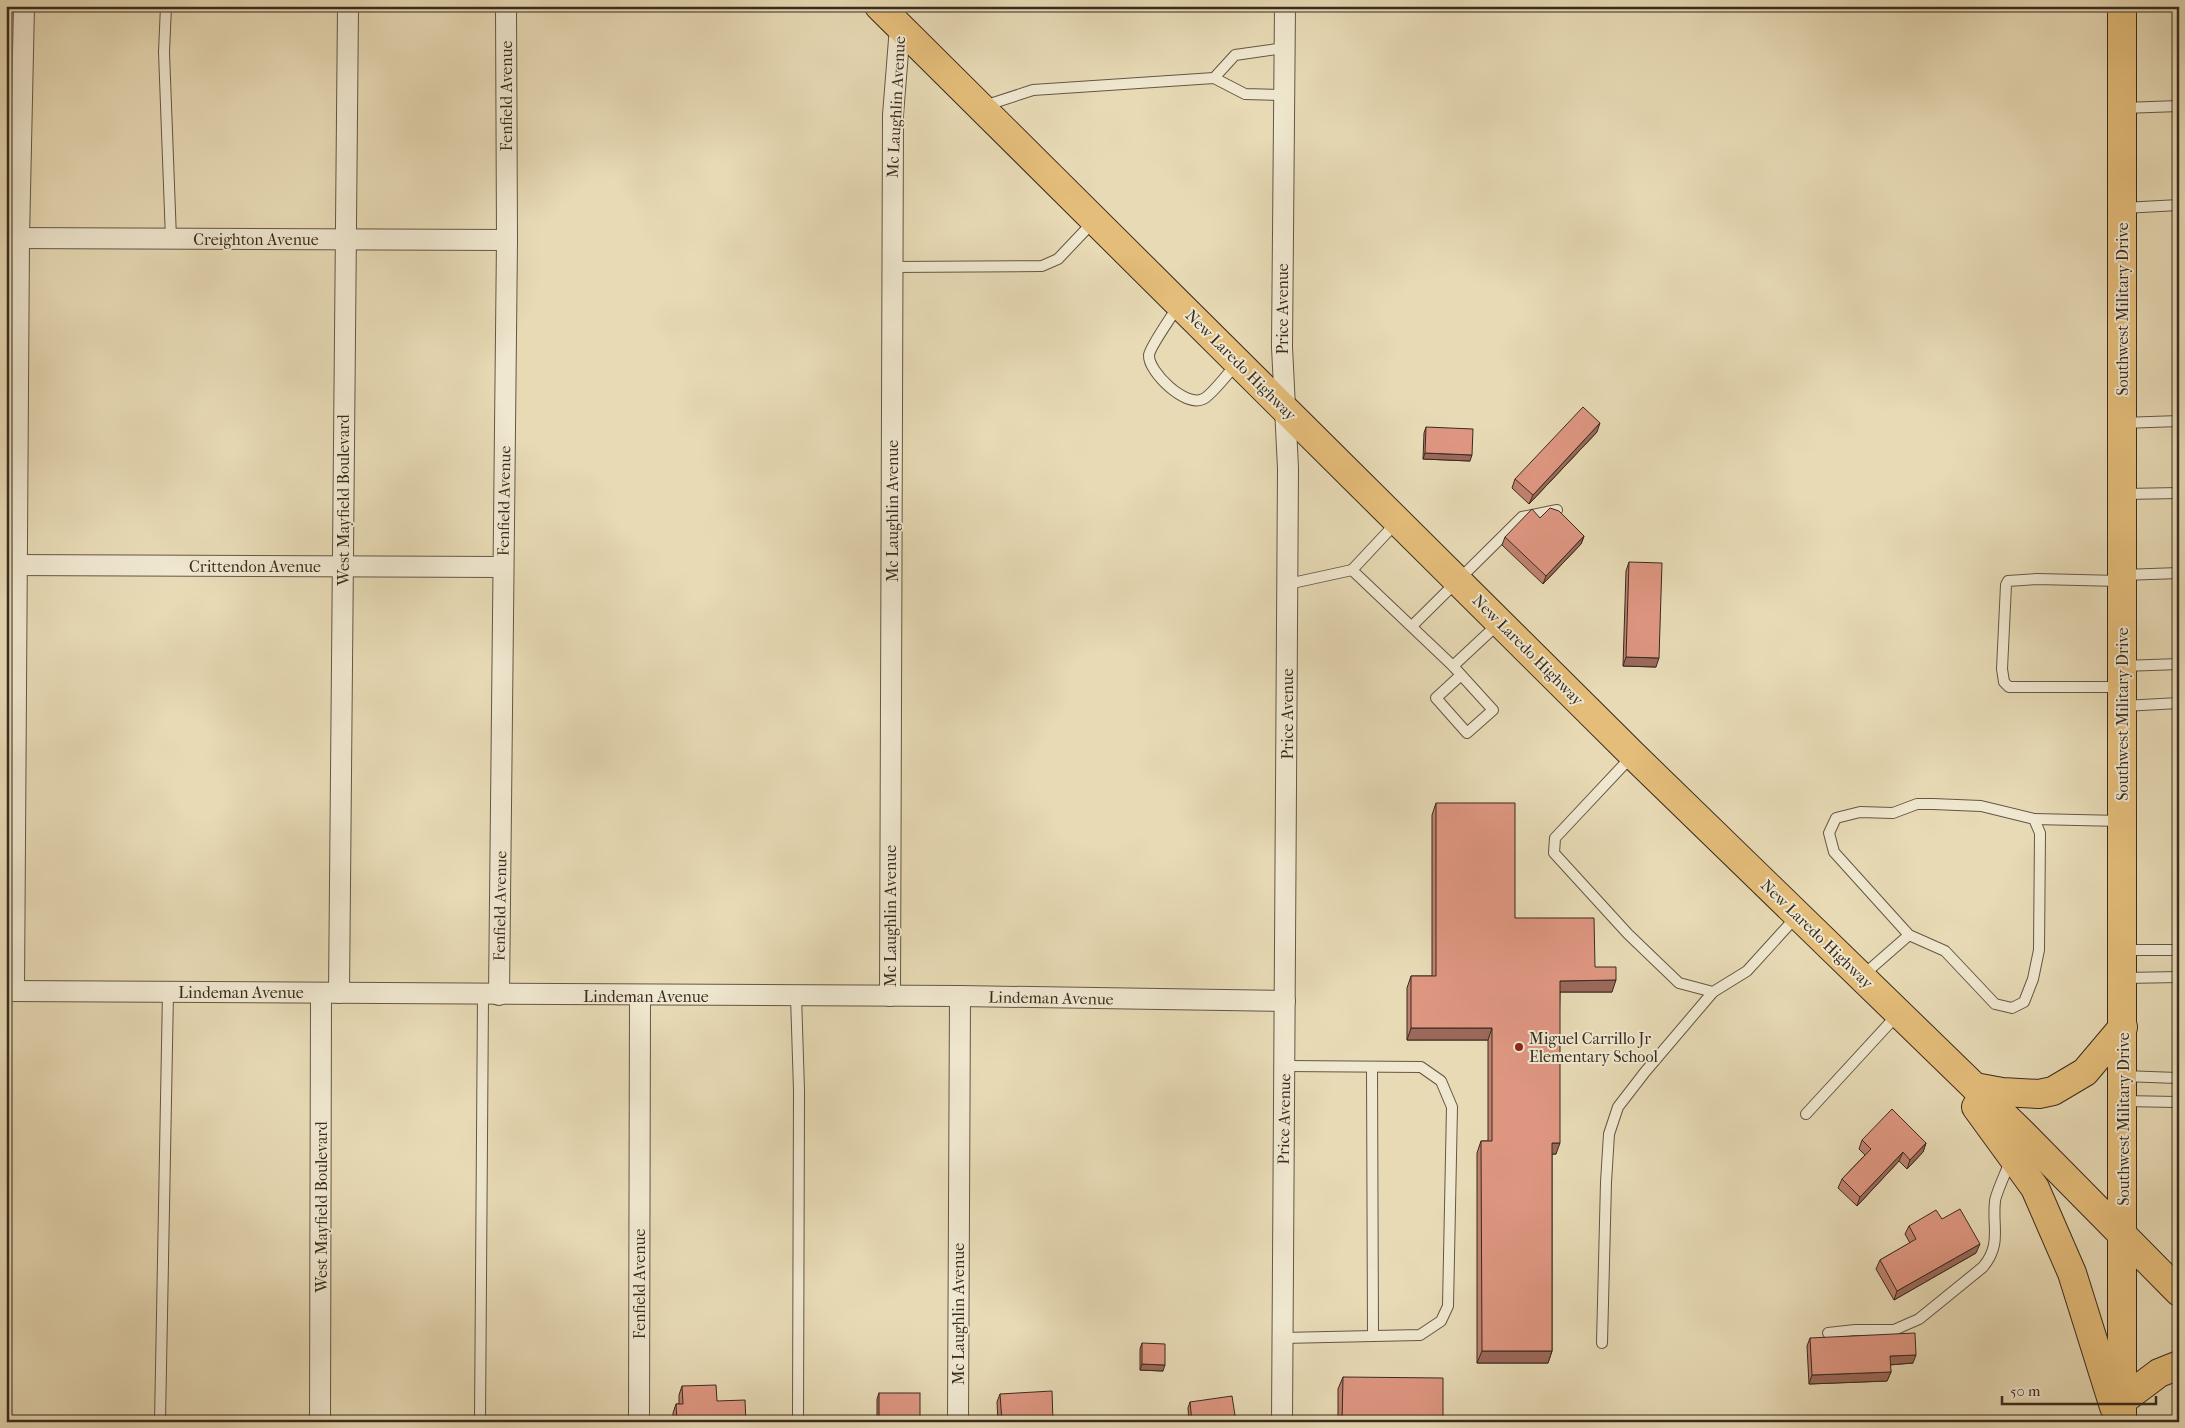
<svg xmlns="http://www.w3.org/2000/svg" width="2185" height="1428" font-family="'IM FELL French Canon',serif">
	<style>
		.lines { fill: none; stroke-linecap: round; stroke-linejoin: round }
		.lane-casing { stroke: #645744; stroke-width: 12 }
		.street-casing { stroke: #645744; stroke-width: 22 }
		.primary-casing { stroke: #392b1f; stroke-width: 30 }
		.lane { stroke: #efe7cf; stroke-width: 10 }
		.street { stroke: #efe7cf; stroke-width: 20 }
		.primary { stroke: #e4bd7a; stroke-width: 28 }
		.wall { fill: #bf816f; stroke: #392b1f }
		.shaded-wall { fill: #9b695a; stroke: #392b1f }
		.building { fill: #de9681; stroke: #392b1f }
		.poi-dot { fill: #8f2418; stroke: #efe7cf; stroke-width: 2 }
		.labels { text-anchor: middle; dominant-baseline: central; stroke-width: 4; stroke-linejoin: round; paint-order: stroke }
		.street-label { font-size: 16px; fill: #392b1f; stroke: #efe7cf }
		.poi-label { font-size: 16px; fill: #392b1f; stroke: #efe7cf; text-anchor: start }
	</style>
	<rect width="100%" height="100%" fill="#e7dab5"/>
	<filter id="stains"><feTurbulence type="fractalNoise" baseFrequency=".004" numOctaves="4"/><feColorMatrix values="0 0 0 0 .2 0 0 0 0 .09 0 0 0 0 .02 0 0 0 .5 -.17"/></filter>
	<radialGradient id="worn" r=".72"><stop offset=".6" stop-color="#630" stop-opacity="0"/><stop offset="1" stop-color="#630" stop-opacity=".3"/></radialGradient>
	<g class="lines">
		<defs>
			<g id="lane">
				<polyline points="166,6 164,52 171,239"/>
				<polyline points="1214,78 1235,55 1284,48"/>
				<polyline points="984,106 1033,90 1214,78 1245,94 1284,95"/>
				<polyline points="2123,108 2179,106"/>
				<polyline points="2123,208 2179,205"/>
				<polyline points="892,267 1042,266 1058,259 1094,221"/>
				<path d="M 1179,305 C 1173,314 1150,347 1149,355 C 1148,372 1186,408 1203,399 C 1211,396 1230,371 1237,363"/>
				<polyline points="2122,423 2179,421"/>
				<polyline points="2124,494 2179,493"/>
				<polyline points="1352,570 1396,523"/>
				<polyline points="2123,575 2179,573"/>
				<polyline points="2120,581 2037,579 2008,581 2006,585 2002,669 2004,682 2009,687 2121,687"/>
				<polyline points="1288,584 1352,570 1453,666 1493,710 1467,733 1436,698 1461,675"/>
				<polyline points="1413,625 1522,517 1557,510"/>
				<polyline points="1453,666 1498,624"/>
				<polyline points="2123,666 2179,664"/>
				<polyline points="2123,706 2179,703"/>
				<polyline points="1632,756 1555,838 1554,853 1628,934 1679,983 1713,992 1747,971 1797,916"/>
				<polyline points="2034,819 2121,821"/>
				<polyline points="2124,950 2179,950"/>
				<polyline points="1861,977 1909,935 1945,951 1995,1004 2012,1008 2024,1002 2033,979 2039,950 2040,833 2034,819 1981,806 1933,804 1917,804 1893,813 1860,812 1836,818 1829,833 1834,852 1909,935"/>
				<polyline points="2124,978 2179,977"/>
				<polyline points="796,996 799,1090 798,1422"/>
				<polyline points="1372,1067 1373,1336"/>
				<polyline points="2123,1076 2177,1078 2179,1080"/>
				<polyline points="2123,1101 2176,1102 2179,1100"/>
				<polyline points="1806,1114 1898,1014"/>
				<path d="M 1828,1333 L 1855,1330 L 1894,1330 L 1919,1319 L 1983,1267 C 2002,1244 1992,1227 1995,1201 C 1996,1193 2007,1170 2010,1161"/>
				<polyline points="1282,1338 1420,1335 1441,1321 1448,1306 1452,1107 1441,1081 1421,1067 1285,1066"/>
				<polyline points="1602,1343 1606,1182 1609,1134 1618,1107 1645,1072 1713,992"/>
				<polyline points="160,1422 168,992"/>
				<polyline points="480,1422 483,995"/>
			</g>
			<g id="street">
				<polyline points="6,238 507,240"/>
				<polyline points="6,565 503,567"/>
				<polyline points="6,991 960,996 1285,1001"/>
				<polyline points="14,991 19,238 24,6"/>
				<polyline points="339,993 348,6"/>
				<polyline points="499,995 507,240 506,6"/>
				<polyline points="890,996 893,115 900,27"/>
				<polyline points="320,1422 321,993"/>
				<polyline points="639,1422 640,996"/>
				<polyline points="958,1422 960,996"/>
				<polyline points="1282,1422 1288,468 1282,347 1285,6"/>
			</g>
			<g id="primary">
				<polyline points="879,6 1633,755 2020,1131 2179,1292"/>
				<polyline points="2122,6 2122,1422"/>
				<polyline points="1975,1087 2002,1092 2039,1094 2053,1091 2085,1072 2123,1027"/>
				<polyline points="1976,1107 2035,1188 2072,1273 2114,1407"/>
				<polyline points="2123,1400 2159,1373 2179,1365"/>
			</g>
		</defs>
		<use href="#lane" class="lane-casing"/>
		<use href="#street" class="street-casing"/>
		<use href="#primary" class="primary-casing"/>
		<use href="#lane" class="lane"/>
		<use href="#street" class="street"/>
		<use href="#primary" class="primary"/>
	</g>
	<g class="wall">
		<polygon points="2179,124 2179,188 2176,188 2176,131"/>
		<polygon points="1426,427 1470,461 1423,459 1424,433"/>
		<polygon points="1597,432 1529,504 1512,488 1515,479"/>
		<polygon points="1540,518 1584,536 1581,544 1543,584 1502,545 1505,537"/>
		<polygon points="1629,562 1656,667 1623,666 1626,571"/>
		<polygon points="1436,803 1515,918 1595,967 1612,992 1560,992 1556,1154 1552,1154 1552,1351 1548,1363 1477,1363 1477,1153 1481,1141 1488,1141 1488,1040 1407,1040 1407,988 1411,976 1432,976 1432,815"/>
		<polygon points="1862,1140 1926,1143 1923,1152 1907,1169 1899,1161 1857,1206 1838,1188 1842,1179 1865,1155 1859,1149"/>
		<polygon points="1942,1219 1976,1253 1894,1300 1876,1269 1880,1260 1910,1243 1905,1234 1909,1226"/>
		<polygon points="1810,1338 1913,1363 1890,1365 1891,1372 1887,1381 1809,1384 1807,1346"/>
		<polygon points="1142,1343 1163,1371 1140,1370 1140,1349"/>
		<polygon points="1343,1377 1443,1422 1338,1422 1338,1389"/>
		<polygon points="682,1386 717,1401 746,1422 673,1422 673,1413 676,1404 679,1404 679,1395"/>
		<polygon points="879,1393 920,1422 877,1422 877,1399"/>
		<polygon points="1000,1394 1053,1422 998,1422 997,1402"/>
		<polygon points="1190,1402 1236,1422 1189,1422 1188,1408"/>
	</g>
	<g class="shaded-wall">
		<polygon points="2179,181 2179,188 2176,188"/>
		<polygon points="1600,423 1597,432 1529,504 1533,495"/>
		<polygon points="1425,453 1472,455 1470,461 1423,459"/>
		<polygon points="1584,536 1581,544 1543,584 1546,576"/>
		<polygon points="1626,657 1659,658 1656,667 1623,666"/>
		<polygon points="1616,980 1612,992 1556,992 1560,981"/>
		<polygon points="1411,1028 1492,1028 1488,1040 1407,1040"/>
		<polygon points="1552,1143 1560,1143 1556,1154 1547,1154"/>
		<polygon points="1926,1143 1923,1152 1907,1169 1910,1160"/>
		<polygon points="1903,1152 1899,1161 1857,1206 1860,1197"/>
		<polygon points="1980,1244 1976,1253 1894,1300 1897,1291"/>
		<polygon points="1482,1351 1552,1351 1548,1363 1477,1363"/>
		<polygon points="1916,1355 1913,1363 1887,1365 1890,1356"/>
		<polygon points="1142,1364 1165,1365 1163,1371 1140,1370"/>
		<polygon points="1891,1372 1887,1381 1809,1384 1812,1375"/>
	</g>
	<g class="building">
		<polygon points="1583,407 1600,423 1533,495 1515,479"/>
		<polygon points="1426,427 1473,429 1472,455 1425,453"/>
		<polygon points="1550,508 1559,511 1584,536 1546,576 1505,537 1532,509 1540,518"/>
		<polygon points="1629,562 1662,563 1659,658 1626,657"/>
		<polygon points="1436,803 1515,803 1515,918 1594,918 1595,967 1616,967 1616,980 1560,981 1560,1143 1552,1143 1552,1351 1482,1351 1481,1141 1492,1141 1492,1028 1411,1028 1411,976 1436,976"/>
		<polygon points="1892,1109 1926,1143 1910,1160 1903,1152 1860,1197 1842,1179 1871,1149 1862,1140"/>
		<polygon points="1960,1209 1980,1244 1897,1291 1880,1260 1916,1239 1909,1226 1936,1210 1942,1219"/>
		<polygon points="1915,1333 1916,1355 1890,1356 1891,1372 1812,1375 1810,1338"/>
		<polygon points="1142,1343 1165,1344 1165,1365 1142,1364"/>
		<polygon points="1343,1377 1443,1378 1443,1422 1342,1422"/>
		<polygon points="716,1385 717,1401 745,1400 746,1422 677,1422 676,1404 683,1404 682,1386"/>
		<polygon points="1052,1391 1053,1422 1002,1422 1000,1394"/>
		<rect x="879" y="1393" width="41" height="29"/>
		<polygon points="1232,1396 1236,1422 1192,1422 1190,1402"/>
	</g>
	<circle class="poi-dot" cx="1519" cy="1047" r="5"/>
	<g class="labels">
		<g class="street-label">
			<text transform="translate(506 96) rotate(-90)">Fenfield Avenue</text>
			<text transform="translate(896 107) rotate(-87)">Mc Laughlin Avenue</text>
			<text x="256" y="239">Creighton Avenue</text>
			<text transform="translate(1282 309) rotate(-90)">Price Avenue</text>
			<text transform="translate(2122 309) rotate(-90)">Southwest Military Drive</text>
			<text transform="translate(1241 365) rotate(45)">New Laredo Highway</text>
			<text transform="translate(343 500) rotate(-90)">West Mayfield Boulevard</text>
			<text transform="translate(504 501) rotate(-89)">Fenfield Avenue</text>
			<text transform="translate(892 511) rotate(-90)">Mc Laughlin Avenue</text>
			<text x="255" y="566">Crittendon Avenue</text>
			<text transform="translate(1528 650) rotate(45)">New Laredo Highway</text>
			<text transform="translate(1287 714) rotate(-90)">Price Avenue</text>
			<text transform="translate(2122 714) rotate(-90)">Southwest Military Drive</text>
			<text transform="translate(500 906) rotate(-89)">Fenfield Avenue</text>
			<text transform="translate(890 916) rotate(-90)">Mc Laughlin Avenue</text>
			<text transform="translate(1817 934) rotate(44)">New Laredo Highway</text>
			<text x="241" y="992">Lindeman Avenue</text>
			<text x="646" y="996">Lindeman Avenue</text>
			<text transform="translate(1051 998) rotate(1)">Lindeman Avenue</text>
			<text transform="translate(1284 1119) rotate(-89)">Price Avenue</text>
			<text transform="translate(2123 1119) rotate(-90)">Southwest Military Drive</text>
			<text transform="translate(321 1207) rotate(-90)">West Mayfield Boulevard</text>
			<text transform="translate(639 1284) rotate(-90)">Fenfield Avenue</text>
			<text transform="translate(958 1314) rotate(-90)">Mc Laughlin Avenue</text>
		</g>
		<g class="poi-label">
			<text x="1529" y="1038">Miguel Carrillo Jr<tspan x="1529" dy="18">Elementary School</tspan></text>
		</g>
	</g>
	<rect width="2185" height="1428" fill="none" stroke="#e7dab5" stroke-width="25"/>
	<rect x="8" y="8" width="2170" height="1413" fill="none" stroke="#392b1f" stroke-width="2.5"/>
	<rect x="12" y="12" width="2160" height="1403" fill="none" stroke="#392b1f"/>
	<path d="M2002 1396v8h154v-8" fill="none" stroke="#392b1f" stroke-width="2.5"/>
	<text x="2010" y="1396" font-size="15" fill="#392b1f" stroke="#efe7cf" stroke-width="4" paint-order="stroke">50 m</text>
	<rect width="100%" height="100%" filter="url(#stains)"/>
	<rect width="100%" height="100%" fill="url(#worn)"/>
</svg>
